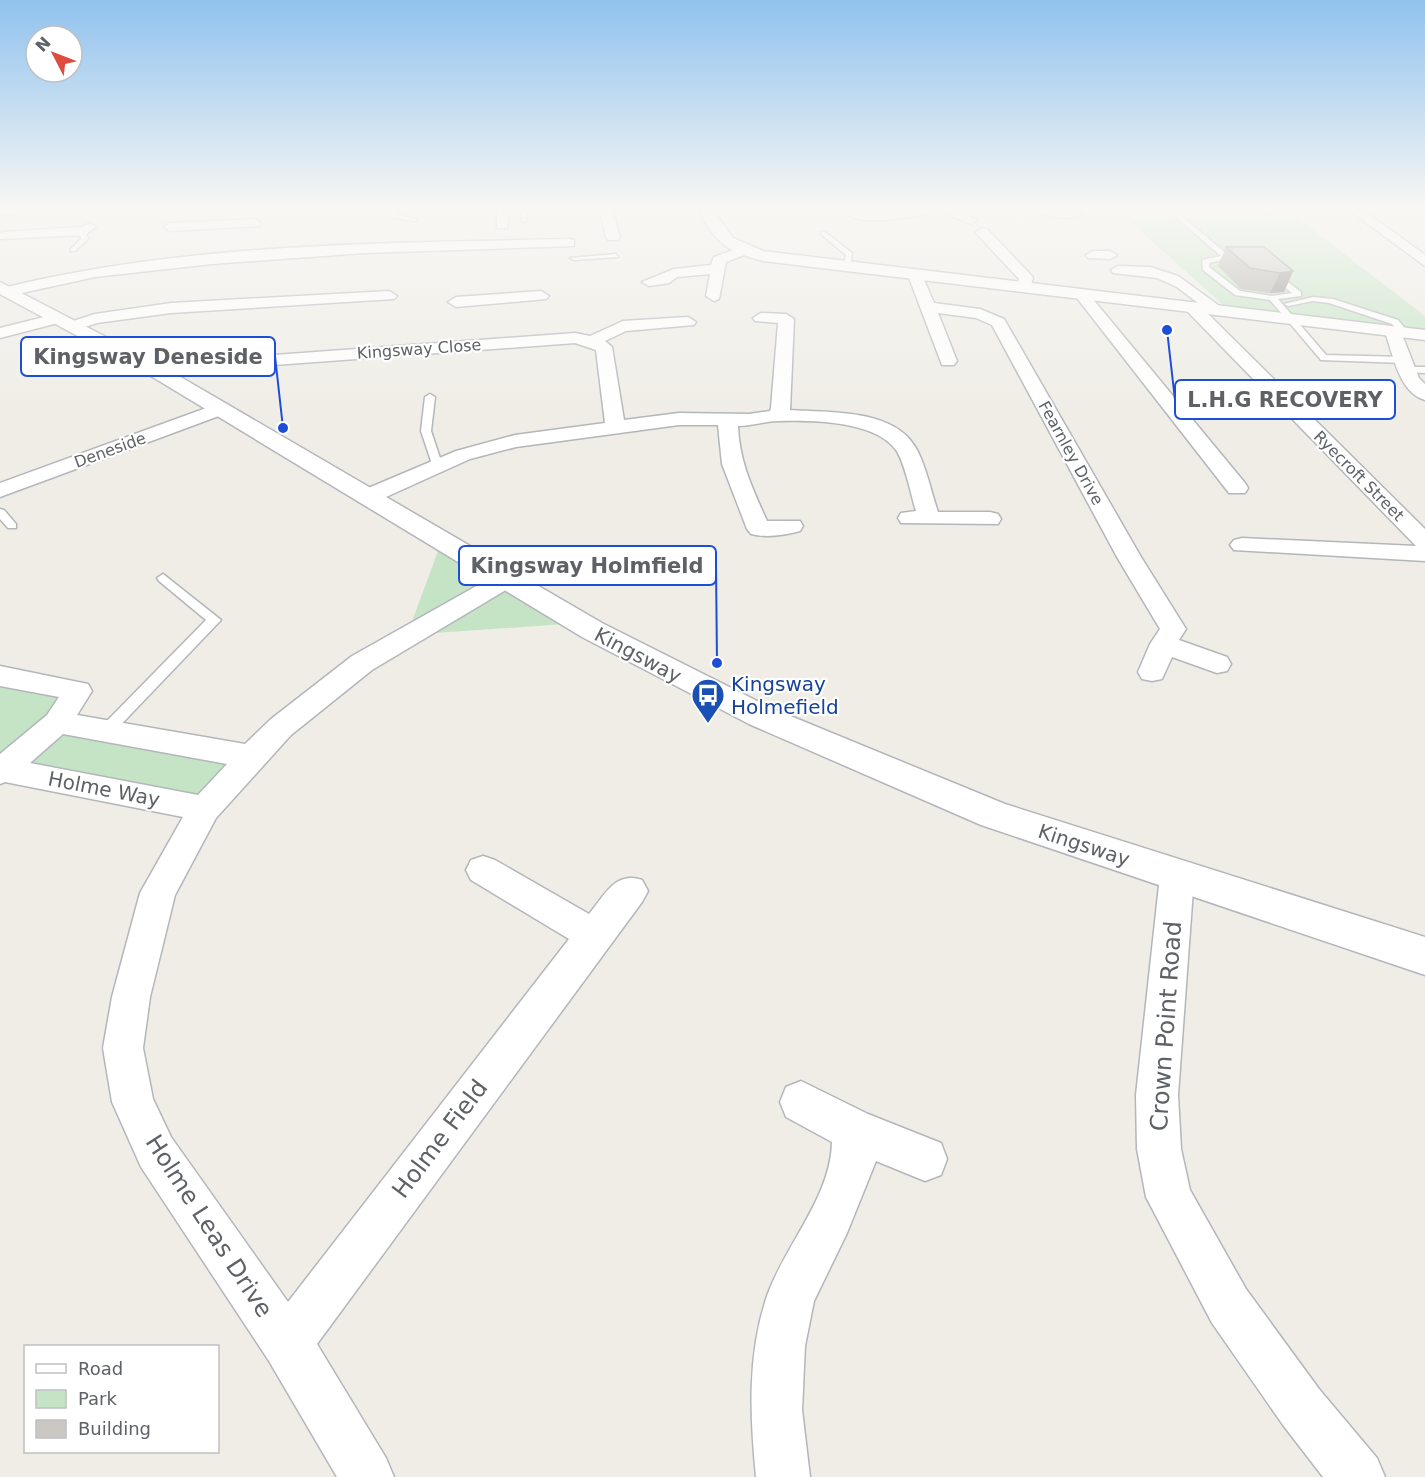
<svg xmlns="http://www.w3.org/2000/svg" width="1425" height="1477" font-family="'DejaVu Sans',sans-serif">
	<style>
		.green { fill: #c5e4c5 }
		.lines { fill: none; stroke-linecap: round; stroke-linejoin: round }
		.lane-casing { stroke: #b3b6ba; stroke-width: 3 }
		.street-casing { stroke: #b3b6ba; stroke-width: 3 }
		.secondary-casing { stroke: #b3b5ba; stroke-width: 3 }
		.lane { fill: #fff; fill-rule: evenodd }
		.street { fill: #fff; fill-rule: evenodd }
		.secondary { fill: #fff; fill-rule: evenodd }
		.wall { fill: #afaca8 }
		.shaded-wall { fill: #8e8c88 }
		.building { fill: #cbc8c3; stroke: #8e8c88; stroke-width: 1.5 }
		.labels { text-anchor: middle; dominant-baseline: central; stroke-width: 4.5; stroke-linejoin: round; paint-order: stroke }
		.far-street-label { font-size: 16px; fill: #5e6165; stroke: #fff }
		.street-label { font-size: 20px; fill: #5e6165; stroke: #fff }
		.transit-label { font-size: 20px; fill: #164399; stroke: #fff; text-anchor: start }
		.near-street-label { font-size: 24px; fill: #5e6165; stroke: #fff }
		.leader { fill: none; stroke: #1d4ed8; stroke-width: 2 }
		.callout-dot { fill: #1d4ed8; stroke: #fff; stroke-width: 2 }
		.callout { fill: #fff; stroke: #1d4ed8; stroke-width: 2 }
		.callout-label { font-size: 21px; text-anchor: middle; font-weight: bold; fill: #5e6165 }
	</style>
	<rect width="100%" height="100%" fill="#efede6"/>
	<g class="green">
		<polygon points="1117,210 1287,210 1425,316 1425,335 1231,312"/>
		<polygon points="441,543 579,623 407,635"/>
		<polygon points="0,676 78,691 58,722 251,757 205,809 0,772"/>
	</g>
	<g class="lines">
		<defs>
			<g id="lane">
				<polygon points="391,210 397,210 396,215 418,219 415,221 391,218"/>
				<polygon points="521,210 527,210 526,222 521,221"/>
				<polygon points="1168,210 1174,210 1228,255 1242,258 1240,261 1226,259 1209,263 1209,267 1240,291 1272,296 1292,293 1270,275 1273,271 1301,292 1301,296 1278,299 1326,355 1404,357 1408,360 1404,363 1321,360 1270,300 1235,295 1203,270 1202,260 1221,256"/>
				<polygon points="83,230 87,230 86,235 89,238 75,251 71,251 71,249 82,238 79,235"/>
				<polygon points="821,232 825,232 852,253 850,269 843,267 846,255 821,234"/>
				<polygon points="616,254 618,257 574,260 570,258"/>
				<polygon points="1313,297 1333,299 1398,320 1409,333 1402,335 1392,324 1329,303 1313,301 1288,306 1284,304"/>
				<polygon points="1408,367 1425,367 1425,373 1405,372 1404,370"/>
				<polygon points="430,394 435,397 431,431 442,464 437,467 432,464 421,431 425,397"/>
				<polygon points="0,509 4,510 16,524 16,528 8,528 0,519"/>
				<polygon points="163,574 221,620 111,735 101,735 99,731 101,727 206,620 159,581 157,578"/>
			</g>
			<g id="street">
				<polygon points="497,210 509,210 507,228 497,228"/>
				<polygon points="600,210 612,210 620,237 618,240 608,240 606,237"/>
				<path d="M 903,210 L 934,210 L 928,214 C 909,216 864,227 850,215 C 854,211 892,211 903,210 Z"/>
				<polygon points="937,210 954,210 977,220 971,224"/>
				<path d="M 1033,210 L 1071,210 L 1082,214 C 1074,221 1041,217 1033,210 Z"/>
				<polygon points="1349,210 1363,210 1425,255 1425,266"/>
				<polygon points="255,219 261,223 260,226 170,231 164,227 170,223"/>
				<polygon points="90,223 96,227 85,235 0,239 0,233 4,232 82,227"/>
				<polygon points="982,228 987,229 1031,275 1033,278 1029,291 1019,291 1016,288 1019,279 975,232"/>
				<path d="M 569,239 L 574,240 L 574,246 L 365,253 L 212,264 L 95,277 L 8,296 L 0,291 L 3,288 C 185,243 382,243 569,239 Z"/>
				<polygon points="742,247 749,251 747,254 726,262 719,299 714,301 706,296 710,274 677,277 669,283 649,286 642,282 674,269 711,265 714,257"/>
				<polygon points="1093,251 1110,251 1117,255 1110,259 1088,258 1086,255"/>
				<polygon points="1118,266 1150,267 1178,276 1225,310 1217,315 1211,313 1177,287 1157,278 1113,273 1111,270"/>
				<polygon points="915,271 922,275 934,303 980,309 1004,319 1141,557 1186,629 1179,640 1227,657 1231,664 1227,671 1217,673 1172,657 1162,679 1152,681 1142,679 1138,672 1150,644 1160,629 1117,557 992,325 976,318 938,313 957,361 954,365 942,365 908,275"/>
				<polygon points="1082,290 1087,292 1245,483 1248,488 1245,493 1229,493 1077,298 1074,295 1077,292"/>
				<polygon points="389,291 397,296 394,299 171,313 97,323 73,331 65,326 67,323 95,314 171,303"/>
				<polygon points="541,291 549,296 546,299 456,307 448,302 456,297"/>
				<polygon points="1192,302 1198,304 1425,529 1425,561 1234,550 1230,545 1234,540 1242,538 1416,546 1186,310 1184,307"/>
				<path d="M 761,313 L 786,314 L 794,319 L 790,410 C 829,413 896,408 917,450 C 927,469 931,492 938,512 L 990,512 L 998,514 L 1001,519 L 998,524 L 901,523 L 898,518 L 901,513 L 916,511 C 911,495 905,463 896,450 C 875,421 813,420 779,421 C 765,421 752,426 738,426 C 739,461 753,490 767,521 L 800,521 L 803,526 L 800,531 C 785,535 766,538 751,534 L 747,529 L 722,464 L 718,425 L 679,425 L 516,447 L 470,459 L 375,502 L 359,502 L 356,497 L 359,492 L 456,451 L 515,435 L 605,423 L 596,350 L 575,343 L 153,374 L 144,369 L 153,364 L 575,333 L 590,336 L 623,321 L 688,317 L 696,322 L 694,325 L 626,331 L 605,341 L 612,347 L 624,420 L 679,413 L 749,414 L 770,411 L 771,408 L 778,323 L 755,321 L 753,318 Z"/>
				<polygon points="56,314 64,319 62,322 0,338 0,328"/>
				<path d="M 1393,327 L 1401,332 L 1419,378 L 1425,384 L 1425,400 C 1399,393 1393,354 1385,332 Z"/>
				<polygon points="220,403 227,405 230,409 227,413 0,497 0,483"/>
				<path d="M 505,573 L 514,575 L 517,580 L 514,585 L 372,670 L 291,735 L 216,818 L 175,895 L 150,997 L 143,1048 L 153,1099 L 171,1137 L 288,1302 L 569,939 L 471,880 L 466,870 L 471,860 L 483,856 L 495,860 L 589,914 C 605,895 615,871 642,880 L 648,891 L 642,902 L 317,1344 L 386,1458 L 394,1477 L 337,1477 L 269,1361 L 141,1167 L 112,1102 L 103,1048 L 112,997 L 140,893 L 183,817 L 5,782 L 0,784 L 0,754 L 47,715 L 59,697 L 0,686 L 0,666 L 88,684 L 92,691 L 77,715 L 245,744 L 271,719 L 352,656 L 496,575 ZM 63,734 L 227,764 L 198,795 L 30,763 Z"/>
				<polygon points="1177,861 1189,866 1194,876 1178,1095 1181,1149 1190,1190 1246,1289 1319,1389 1377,1458 1385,1477 1323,1477 1283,1425 1212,1323 1146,1197 1137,1149 1136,1095 1160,876 1165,866"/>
				<path d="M 801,1081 L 868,1114 L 941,1143 L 947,1159 L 941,1175 L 925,1181 L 876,1161 L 847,1233 L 814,1301 L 805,1346 L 802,1410 L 810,1477 L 756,1477 C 750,1416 747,1355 767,1296 C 785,1245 831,1197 832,1142 L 786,1117 L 780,1102 L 786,1087 Z"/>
			</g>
			<g id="secondary">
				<polygon points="0,210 23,210 16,214 0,215"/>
				<path d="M 699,210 L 713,210 L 733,238 L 763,251 L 1425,330 L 1425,340 L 763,261 C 728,252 715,243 699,210 Z"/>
				<polygon points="0,282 160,365 602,623 771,708 1005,804 1425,937 1425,975 981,825 749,724 582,637 146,373 0,294"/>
			</g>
		</defs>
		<use href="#lane" class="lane-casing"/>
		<use href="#street" class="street-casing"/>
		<use href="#secondary" class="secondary-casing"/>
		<use href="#lane" class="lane"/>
		<use href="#street" class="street"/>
		<use href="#secondary" class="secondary"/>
	</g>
	<polygon class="wall" points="1226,247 1293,271 1284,292 1270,293 1241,289 1218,266"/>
	<polygon class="shaded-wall" points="1293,271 1284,292 1270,293 1280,273"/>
	<polygon class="building" points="1226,247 1264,247 1293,271 1280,273 1250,268"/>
	<linearGradient id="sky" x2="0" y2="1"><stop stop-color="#90c2ee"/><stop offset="0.5" stop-color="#f8f7f4"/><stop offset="1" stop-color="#f8f7f4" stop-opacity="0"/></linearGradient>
	<rect width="1425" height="417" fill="url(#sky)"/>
	<defs>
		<symbol id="bus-pin" viewBox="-11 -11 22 30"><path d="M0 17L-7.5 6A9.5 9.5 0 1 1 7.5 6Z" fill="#1a4fb4" stroke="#fff"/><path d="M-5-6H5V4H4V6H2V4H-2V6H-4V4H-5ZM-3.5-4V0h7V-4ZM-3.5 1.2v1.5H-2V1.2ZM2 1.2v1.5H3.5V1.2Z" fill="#fff"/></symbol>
	</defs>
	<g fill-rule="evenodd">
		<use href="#bus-pin" x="689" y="676" width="38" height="52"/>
	</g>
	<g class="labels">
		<g class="far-street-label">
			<text transform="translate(419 349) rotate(-4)">Kingsway Close</text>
			<text transform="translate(110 450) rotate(-20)">Deneside</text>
			<text transform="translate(1071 453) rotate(61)">Fearnley Drive</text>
			<text transform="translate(1359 476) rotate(45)">Ryecroft Street</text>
		</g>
		<g class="street-label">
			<text transform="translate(638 655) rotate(28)">Kingsway</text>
			<text transform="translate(104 789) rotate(11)">Holme Way</text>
			<text transform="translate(1084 845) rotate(18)">Kingsway</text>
		</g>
		<g class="transit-label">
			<text x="731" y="684">Kingsway<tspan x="731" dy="23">Holmefield</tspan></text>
		</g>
		<g class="near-street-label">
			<text transform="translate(1166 1026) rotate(-86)">Crown Point Road</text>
			<text transform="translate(440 1139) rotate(-53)">Holme Field</text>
			<text transform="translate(209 1226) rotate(57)">Holme Leas Drive</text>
		</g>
	</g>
	<path class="leader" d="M283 428L275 356M1167 330L1175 400M717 663L716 565"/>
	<g class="callout-dot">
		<circle cx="283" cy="428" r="6"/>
		<circle cx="1167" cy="330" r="6"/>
		<circle cx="717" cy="663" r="6"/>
	</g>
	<g class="callout">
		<rect x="21" y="337" width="254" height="39" rx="6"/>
		<rect x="1175" y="380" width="220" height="39" rx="6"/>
		<rect x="459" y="546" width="257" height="39" rx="6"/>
	</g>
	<g class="callout-label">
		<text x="148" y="364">Kingsway Deneside</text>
		<text x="1285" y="407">L.H.G RECOVERY</text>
		<text x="587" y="573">Kingsway Holmfield</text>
	</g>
	<rect x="24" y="1345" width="195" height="108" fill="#ffffff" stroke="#bfc0c1" stroke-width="1.5"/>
	<rect x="36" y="1364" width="30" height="9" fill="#ffffff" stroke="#bfc0c1" stroke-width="1.5"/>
	<text x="78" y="1375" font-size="18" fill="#5e6165">Road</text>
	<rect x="36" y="1390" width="30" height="18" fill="#c5e4c5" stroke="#bfc0c1" stroke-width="1.5"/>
	<text x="78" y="1405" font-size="18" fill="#5e6165">Park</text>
	<rect x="36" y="1420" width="30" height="18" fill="#cbc8c3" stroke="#bfc0c1" stroke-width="1.5"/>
	<text x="78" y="1435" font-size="18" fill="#5e6165">Building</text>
	<g transform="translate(54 54) rotate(312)"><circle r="28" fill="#ffffff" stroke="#bfc0c1" stroke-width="1.5"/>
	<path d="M0-4.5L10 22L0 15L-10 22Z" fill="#dc4d40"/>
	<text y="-9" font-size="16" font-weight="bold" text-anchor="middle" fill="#5e6165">N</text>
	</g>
</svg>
